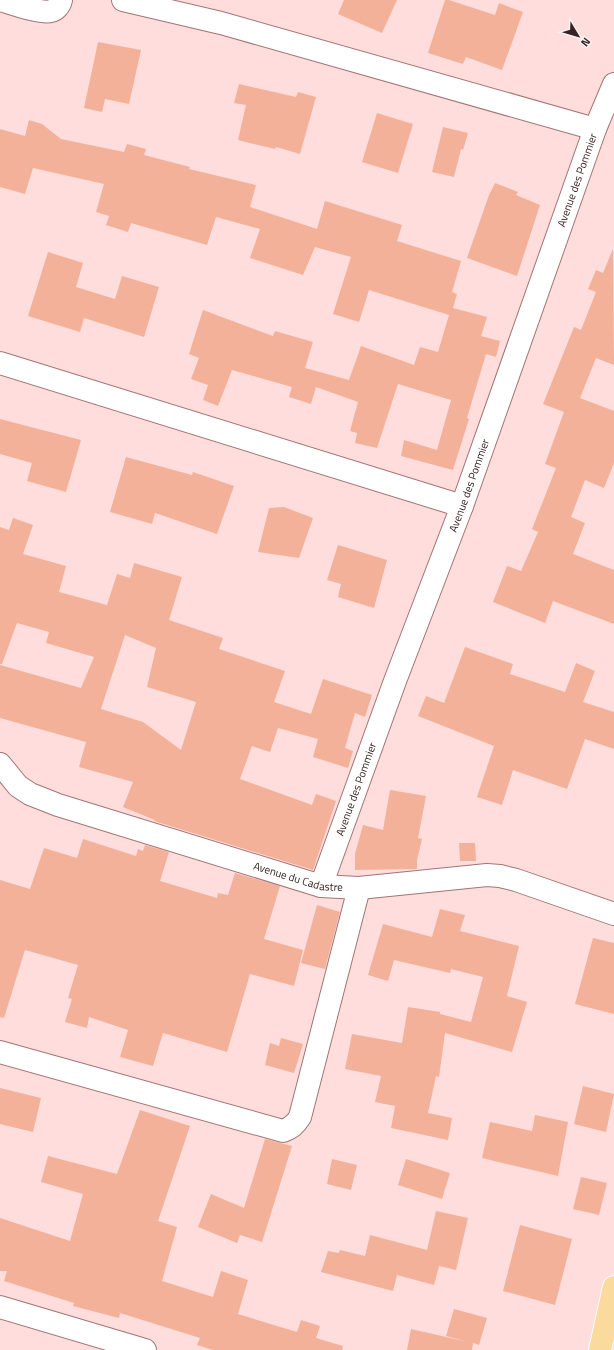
<svg xmlns="http://www.w3.org/2000/svg" width="614" height="1350" font-family="'Titillium Web',sans-serif">
	<style>
		.building { fill: #f3b199; fill-rule: evenodd }
		.lines { fill: none; stroke-linecap: round; stroke-linejoin: round }
		.minor-casing { stroke: #a47473; stroke-width: 24 }
		.major-casing { stroke: #fff; stroke-width: 24 }
		.minor { stroke: #fff; stroke-width: 22 }
		.major { stroke: #fbda9d; stroke-width: 22 }
		.labels { text-anchor: middle; dominant-baseline: central; stroke-width: 3; stroke-linejoin: round; paint-order: stroke }
		.street-label { font-size: 11px; fill: #372323; stroke: #fbf0f0 }
	</style>
	<rect width="100%" height="100%" fill="#fedddc"/>
	<g class="building">
		<polygon points="344,0 397,0 382,33 338,14"/>
		<polygon points="445,0 449,0 495,15 499,3 523,12 502,70 466,57 463,64 428,53"/>
		<polygon points="98,42 141,50 129,104 105,99 102,112 84,108"/>
		<polygon points="239,84 296,97 298,92 316,97 300,154 276,147 275,149 238,140 246,105 234,103"/>
		<polygon points="377,113 413,124 398,173 362,162"/>
		<polygon points="29,120 42,124 61,139 124,152 127,144 146,149 144,155 190,167 189,169 256,185 250,207 317,229 325,201 402,225 397,241 461,261 452,292 457,294 453,308 487,317 481,336 500,341 496,357 486,354 467,418 469,419 453,470 401,456 404,440 437,450 451,400 398,384 377,448 355,443 357,433 350,431 358,402 316,387 311,404 289,397 292,387 232,370 218,406 203,400 208,385 191,379 199,358 189,354 203,310 273,336 275,331 313,342 305,368 349,380 361,346 414,365 420,347 438,352 449,315 369,290 359,322 333,314 351,257 315,247 303,275 250,258 260,229 216,217 207,245 131,223 128,232 106,225 109,216 96,212 104,184 33,168 25,194 0,187 0,129 25,136"/>
		<polygon points="443,127 468,133 463,150 461,149 454,177 432,172"/>
		<polygon points="495,183 518,192 516,195 540,205 517,276 467,258 489,195"/>
		<polygon points="613,249 614,365 596,358 580,398 614,411 614,463 604,488 585,480 571,517 585,523 573,554 614,570 614,624 553,601 545,623 493,602 507,566 521,571 538,532 532,529 556,468 545,464 564,412 543,404 574,327 581,330 596,292 588,289 596,270 603,273"/>
		<polygon points="48,252 83,263 76,287 115,299 122,276 159,287 144,337 84,318 80,332 28,316"/>
		<polygon points="0,419 81,440 66,492 27,481 32,463 0,454"/>
		<polygon points="126,457 192,475 193,472 234,486 217,534 155,513 152,524 110,512"/>
		<polygon points="284,507 313,518 299,558 258,552 269,508"/>
		<path d="M 13,518 L 33,525 L 23,554 L 66,566 L 59,592 L 107,605 L 117,574 L 130,578 L 134,563 L 182,577 L 169,620 L 223,638 L 219,649 L 285,671 L 274,702 L 311,714 L 323,679 L 372,695 L 365,717 L 355,713 L 345,748 L 353,751 L 348,768 L 313,757 L 318,739 L 278,728 L 270,752 L 252,746 L 240,779 L 312,805 L 316,794 L 336,801 L 313,870 L 154,821 L 155,820 L 123,807 L 133,782 L 79,767 L 86,742 L 0,718 L 0,665 L 81,688 L 94,657 L 46,643 L 49,632 L 17,623 L 2,664 L 0,664 L 0,527 L 9,530 ZM 125,635 L 156,648 L 147,687 L 196,702 L 181,750 L 143,722 L 101,709 Z"/>
		<polygon points="338,545 387,560 374,608 338,597 341,584 327,580"/>
		<polygon points="465,647 513,664 510,674 565,692 576,663 595,671 583,702 614,712 614,749 585,739 567,789 513,770 502,805 477,797 494,746 418,716 426,696 444,703"/>
		<polygon points="390,790 426,796 418,838 422,839 417,860 417,869 355,870 355,854 363,825 383,830"/>
		<polygon points="83,839 136,856 138,849 143,851 145,845 169,852 160,881 217,898 218,893 228,895 235,873 280,886 264,939 303,950 294,986 250,974 227,1052 163,1033 153,1066 120,1057 128,1030 89,1017 87,1028 65,1022 72,999 68,998 78,965 25,950 4,1018 0,1017 0,880 30,889 44,848 77,858"/>
		<polygon points="459,843 475,843 476,861 460,861"/>
		<polygon points="317,905 340,912 325,969 301,963"/>
		<polygon points="440,909 465,915 460,931 519,946 507,996 527,1002 512,1052 445,1033 439,1077 436,1076 428,1113 452,1118 448,1140 391,1128 395,1106 375,1102 381,1076 345,1069 352,1034 402,1043 408,1007 440,1012 440,1014 471,1022 483,977 451,969 450,973 394,960 388,981 368,975 383,924 432,937"/>
		<polygon points="593,938 614,943 614,1014 575,1004"/>
		<polygon points="281,1038 303,1044 294,1073 265,1065 270,1043 279,1046"/>
		<polygon points="583,1086 614,1094 606,1132 574,1124"/>
		<polygon points="0,1088 41,1098 33,1132 0,1124"/>
		<polygon points="140,1110 190,1126 158,1221 177,1227 162,1281 213,1297 221,1271 248,1280 238,1314 297,1332 301,1320 320,1326 316,1338 343,1346 342,1350 213,1350 197,1345 200,1338 120,1313 119,1318 73,1306 74,1303 4,1281 7,1271 0,1271 0,1218 70,1241 83,1194 41,1182 48,1156 117,1174"/>
		<polygon points="535,1115 568,1122 558,1176 482,1158 490,1122 532,1131"/>
		<polygon points="265,1139 292,1146 262,1242 240,1235 237,1243 198,1227 211,1194 244,1208"/>
		<polygon points="332,1159 357,1165 351,1190 327,1184"/>
		<polygon points="406,1159 450,1173 442,1199 398,1185"/>
		<polygon points="581,1177 607,1183 599,1215 573,1209"/>
		<polygon points="436,1211 468,1218 456,1270 439,1266 434,1285 397,1275 393,1291 321,1272 328,1251 339,1253 340,1250 365,1256 370,1235 427,1250"/>
		<polygon points="520,1225 572,1239 555,1305 503,1291"/>
		<polygon points="454,1309 487,1318 479,1345 473,1343 472,1350 407,1350 411,1329 468,1342 446,1336"/>
	</g>
	<g class="lines">
		<defs>
			<g id="minor">
				<path d="M 0,0 C 11,3 41,14 51,11 C 56,10 60,5 61,0"/>
				<polyline points="123,0 221,23 595,129"/>
				<polyline points="0,363 462,506"/>
				<path id="s1" d="M 0,764 L 18,786 L 30,794 L 58,805 L 321,886 L 359,888 L 487,875 L 500,876 L 516,880 L 614,914"/>
				<path id="s2" d="M 321,886 L 395,681 L 462,506 L 595,129 L 614,84"/>
				<path d="M 0,1052 L 283,1131 C 291,1128 295,1125 300,1117 L 359,888"/>
				<polyline points="0,1307 145,1350"/>
			</g>
			<polyline id="major" points="600,1350 614,1287"/>
		</defs>
		<use href="#minor" class="minor-casing"/>
		<use href="#major" class="major-casing"/>
		<use href="#minor" class="minor"/>
		<use href="#major" class="major"/>
	</g>
	<g class="labels">
		<g class="street-label">
			<text stroke="none"><textPath href="#s2" startOffset="751">Avenue des Pommier</textPath></text>
			<text stroke="none"><textPath href="#s2" startOffset="427">Avenue des Pommier</textPath></text>
			<text stroke="none"><textPath href="#s2" startOffset="103">Avenue des Pommier</textPath></text>
			<text stroke="none"><textPath href="#s1" startOffset="324">Avenue du Cadastre</textPath></text>
		</g>
	</g>
	<g transform="translate(578 36) rotate(128)" stroke="#fbf0f0" stroke-width="3" paint-order="stroke">
	<path d="M0-3L7 15L0 10L-7 15Z" fill="#372323"/>
	<text y="-6" font-size="11" font-weight="bold" text-anchor="middle" fill="#372323">N</text>
	</g>
</svg>
